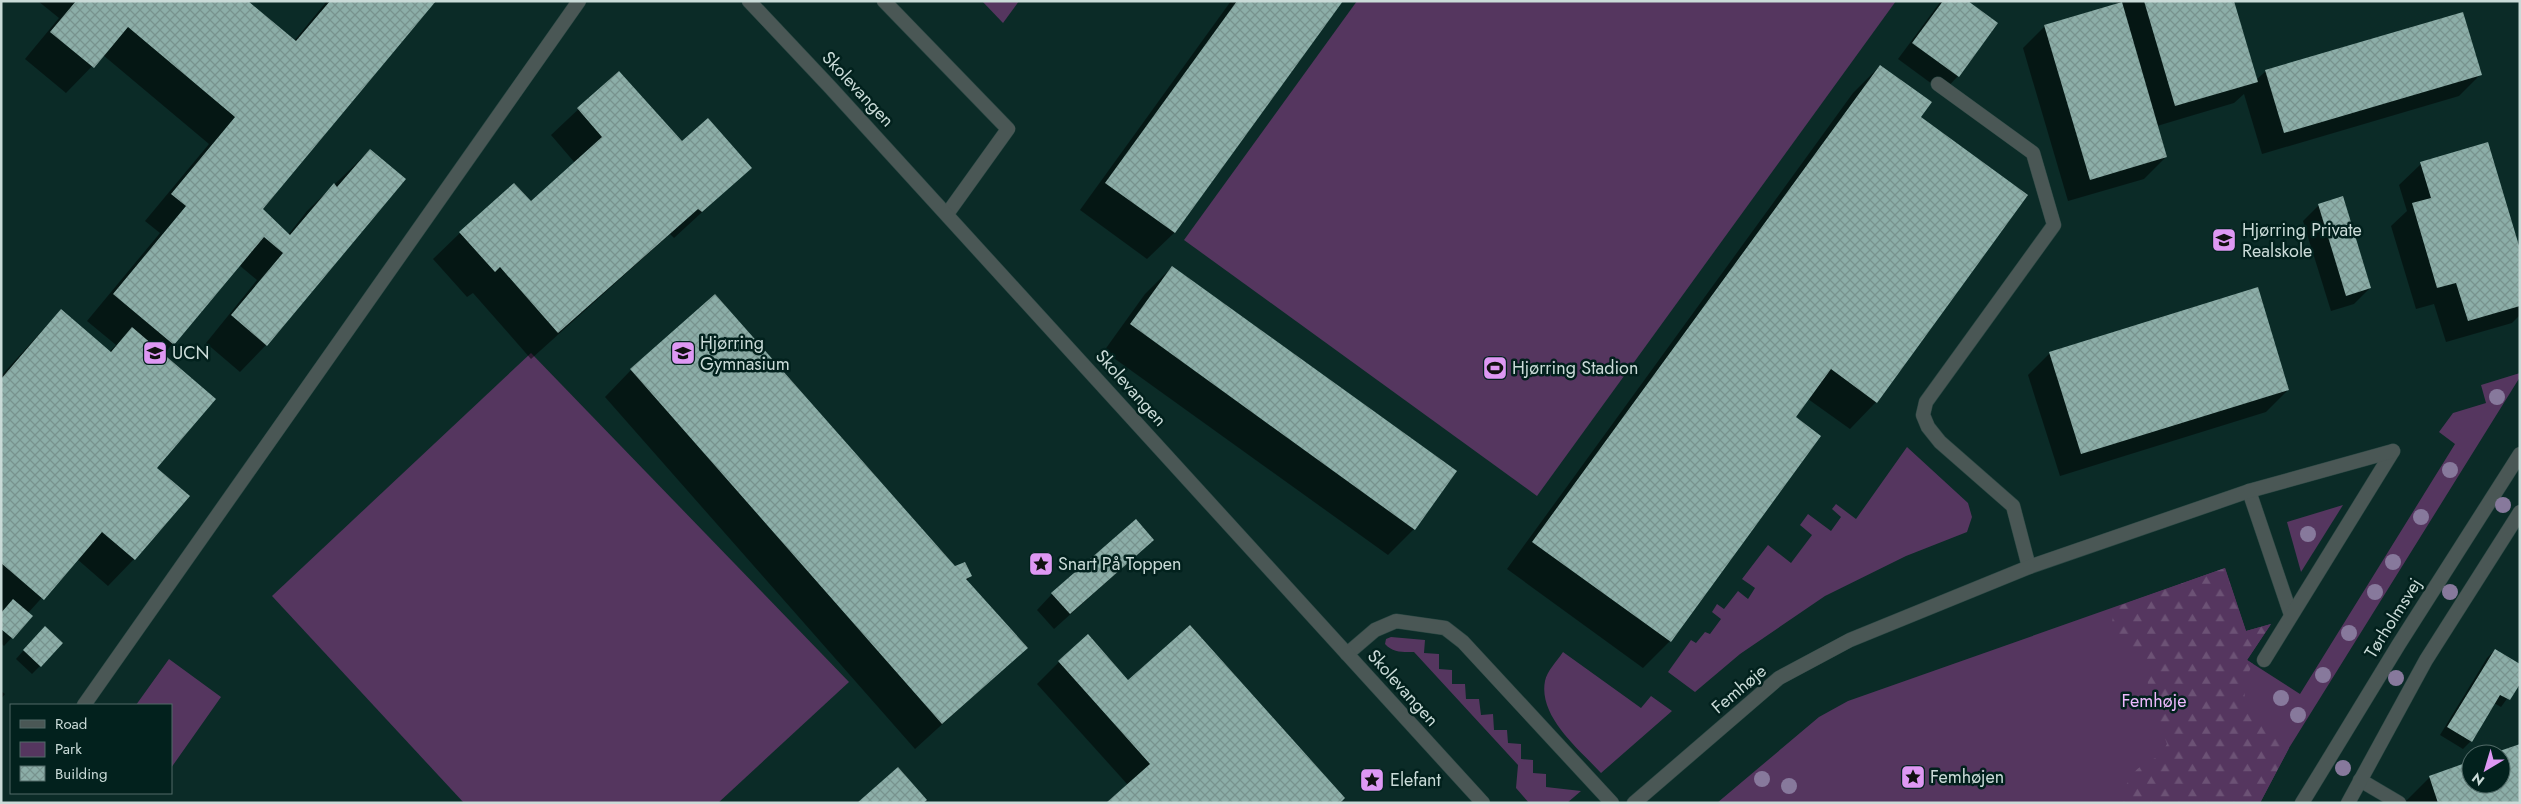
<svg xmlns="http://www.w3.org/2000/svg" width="2521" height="804" font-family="Jost,sans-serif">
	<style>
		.green { fill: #55365f }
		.forest { fill: url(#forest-firs) }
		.shadow { fill: #0007 }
		.building { fill: url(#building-cross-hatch) }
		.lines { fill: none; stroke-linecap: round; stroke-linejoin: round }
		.service-casing { stroke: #2a4743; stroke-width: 15 }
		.tertiary-casing { stroke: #2a4743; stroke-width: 15 }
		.service { stroke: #4a5755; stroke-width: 14 }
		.tertiary { stroke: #4a5755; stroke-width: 14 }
		.tree { fill: #87799c }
		.labels { text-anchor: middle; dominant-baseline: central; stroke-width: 5; stroke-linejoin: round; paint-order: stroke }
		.street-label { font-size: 18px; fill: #cadbd8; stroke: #02211d }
		.poi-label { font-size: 18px; fill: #cadbd8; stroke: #02211d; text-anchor: start }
		.park-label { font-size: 18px; fill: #ecb8fc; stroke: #02211d }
	</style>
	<defs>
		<pattern id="forest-firs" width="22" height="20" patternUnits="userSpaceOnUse" patternTransform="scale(1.25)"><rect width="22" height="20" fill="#55365f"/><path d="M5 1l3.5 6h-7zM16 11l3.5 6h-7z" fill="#6c5275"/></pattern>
		<pattern id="building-cross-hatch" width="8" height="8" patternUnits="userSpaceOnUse" patternTransform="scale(1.25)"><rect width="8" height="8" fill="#8caea8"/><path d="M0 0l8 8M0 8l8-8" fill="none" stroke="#78938e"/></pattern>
	</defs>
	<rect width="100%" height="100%" fill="#0b2b27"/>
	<g class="green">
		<polygon points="982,1 1019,1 1003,23"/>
		<polygon points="1357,1 1896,1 1537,496 1184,240"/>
		<polygon points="531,353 849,682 718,803 464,803 272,596"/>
		<polygon points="2520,373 2520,377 2289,748 2260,803 1717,803 1819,717 1848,701 2225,568 2246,631 2271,624 2247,660 2300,694 2455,444 2439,432 2453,413 2486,403 2481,385"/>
		<polygon points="1907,447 1968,503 1972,517 1967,532 1906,556 1825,596 1740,654 1695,692 1668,672 1691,640 1696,643 1705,632 1710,634 1721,619 1712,612 1717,604 1724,609 1738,591 1748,599 1755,588 1742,579 1768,545 1791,563 1812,535 1800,525 1808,514 1831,531 1841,517 1832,509 1836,504 1856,519"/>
		<polygon points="2343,505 2301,572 2287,522"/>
		<path d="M 1391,637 L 1425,640 L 1424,653 L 1439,654 L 1439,669 L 1452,670 L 1452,684 L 1465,684 L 1466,699 L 1479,699 L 1481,715 L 1493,714 L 1494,730 L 1507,730 L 1508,743 L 1521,744 L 1521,759 L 1533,760 L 1533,773 L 1546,774 L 1546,787 L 1581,791 L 1567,803 L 1529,803 L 1516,788 L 1518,765 L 1414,652 C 1403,652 1393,653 1385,644 L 1386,639 Z"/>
		<path d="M 1563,652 L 1641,708 L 1651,696 L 1672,711 L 1601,773 C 1580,750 1538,717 1545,681 C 1547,671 1557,661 1563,652 Z"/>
		<polygon points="169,659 221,697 171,768 171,705 136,705"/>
	</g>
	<path class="forest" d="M 2225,568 L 2246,631 L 2271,624 L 2247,660 L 2253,664 C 2229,706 2260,723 2289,748 L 2260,803 L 2120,803 C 2128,776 2134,767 2160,756 L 2167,744 L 2161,727 L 2149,709 L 2147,667 C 2126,647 2103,639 2116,607 Z"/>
	<g class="shadow">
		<polygon points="38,1 246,1 294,41 327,1 435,1 262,209 288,235 307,211 370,150 266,345 240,372 206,343 257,280 239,265 163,355 156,468 189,496 134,559 108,586 77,559 28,613 32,616 4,646 1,643 1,376 61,310 109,352 116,345 87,321 160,233 145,221 209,144 103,55 66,93 25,59 59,18"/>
		<polygon points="1231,1 1342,1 1174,233 1147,259 1080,210"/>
		<polygon points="1941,1 1966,1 1958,76 1943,92 1898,59"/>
		<polygon points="2116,1 2233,1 2256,80 2266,71 2481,74 2459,96 2262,154 2244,94 2234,103 2157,126 2166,157 2144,179 2068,201 2023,48 2045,26 2117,5"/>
		<polygon points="1880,66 1919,117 1876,402 1850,429 1808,399 1794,418 1819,436 1670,641 1643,668 1507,569 1853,93"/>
		<polygon points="618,72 682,143 750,168 674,238 670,234 531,359 473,293 467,297 433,259 460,233 530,202 575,163 551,135"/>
		<polygon points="2421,164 2520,253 2520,315 2512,323 2446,342 2434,304 2416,309 2391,226 2407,211 2399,185"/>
		<polygon points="2319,205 2370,288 2354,304 2331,311 2303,221"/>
		<polygon points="1172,267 1414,529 1388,555 1104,351 1145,294"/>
		<polygon points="2050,353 2288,390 2266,412 2060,476 2028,375"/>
		<polygon points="631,370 971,576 966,581 1026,648 915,749 605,397"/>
		<polygon points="1153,540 1054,629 1037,610 1052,594"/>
		<polygon points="37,635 40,666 32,674 16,659"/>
		<polygon points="2495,650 2520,681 2501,707 2494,703 2471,741 2463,749 2440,735 2487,658"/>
		<polygon points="1059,662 1128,682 1339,803 1128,785 1037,684"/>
		<polygon points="1,691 5,694 1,699"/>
		<polygon points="2520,745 2520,803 2404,803 2430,777 2471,762 2471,784 2501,784 2501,754 2494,754"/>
	</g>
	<g class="building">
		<polygon points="76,1 248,1 296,41 330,1 436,1 263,209 290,235 334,183 337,187 370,149 406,179 267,346 231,315 283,253 264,237 174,345 113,294 186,206 171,194 235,117 128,27 94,68 50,32"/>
		<polygon points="1237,1 1343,1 1175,233 1105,183"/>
		<polygon points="1943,1 1968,1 1998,23 1959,77 1912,43"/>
		<polygon points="2144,1 2234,1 2258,82 2175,106"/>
		<polygon points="2122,2 2167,157 2090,180 2044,25"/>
		<polygon points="2463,12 2482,75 2284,133 2265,70"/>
		<polygon points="1880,65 1932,102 1921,117 2028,195 1877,403 1831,369 1796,417 1821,436 1671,642 1532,542"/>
		<polygon points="619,71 682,141 708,118 752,168 702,212 698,209 558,333 500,267 495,272 459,232 514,183 531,201 602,137 577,108"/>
		<polygon points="2488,142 2520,249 2520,306 2468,321 2456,283 2437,288 2412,203 2431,198 2420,162"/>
		<polygon points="2343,196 2371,288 2346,296 2318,204"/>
		<polygon points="1172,266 1457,471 1415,530 1130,324"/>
		<polygon points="2258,287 2289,390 2081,454 2049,352"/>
		<polygon points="715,294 955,566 965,562 972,576 966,579 1028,648 942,724 630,369"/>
		<polygon points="61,309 111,352 132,327 216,399 157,468 190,496 135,560 102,532 44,600 1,563 1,379"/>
		<polygon points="1136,519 1154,540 1070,614 1051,593"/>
		<polygon points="13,599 33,616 13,639 1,629 1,613"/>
		<polygon points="1190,625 1345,798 1340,803 1106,803 1150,764 1058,661 1088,634 1128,680"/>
		<polygon points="45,626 63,643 41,667 23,650"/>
		<polygon points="2495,649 2520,664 2520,684 2510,700 2500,695 2472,742 2447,727"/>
		<polygon points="2520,744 2520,803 2438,803 2429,776 2471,761 2471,784 2501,784 2501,754 2491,754"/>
		<polygon points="898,767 927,800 923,803 857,803"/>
	</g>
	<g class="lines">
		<defs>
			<g id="service">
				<polyline points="884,1 1008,129 947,214"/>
				<polyline points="1938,84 2033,153 2054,225 1926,402 1923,415 1928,427 1940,442 2013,506 2029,567"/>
				<polyline points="2249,491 2291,615"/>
				<polyline points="1347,654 1375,630 1396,621 1445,628 1463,642 1612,803"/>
				<polyline points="2264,660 2393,451"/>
				<polyline points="84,705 579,1"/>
				<polyline points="2360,780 2399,803"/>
				<polyline points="1634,803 1779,678 1850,640 2029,567 2249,491 2393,451"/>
			</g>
			<g id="tertiary">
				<polyline points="749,1 830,87 1483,803"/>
				<polyline points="2302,803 2399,644 2520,454"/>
				<polyline points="2348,803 2426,660 2520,512"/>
			</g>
		</defs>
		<use href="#service" class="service-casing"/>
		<use href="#tertiary" class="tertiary-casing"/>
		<use href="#service" class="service"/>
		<use href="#tertiary" class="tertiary"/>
	</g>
	<g class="tree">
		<circle cx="2497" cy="397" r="8"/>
		<circle cx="2450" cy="470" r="8"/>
		<circle cx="2503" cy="505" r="8"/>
		<circle cx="2421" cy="517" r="8"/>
		<circle cx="2308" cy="534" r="8"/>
		<circle cx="2393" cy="562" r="8"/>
		<circle cx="2375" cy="592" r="8"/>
		<circle cx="2450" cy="592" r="8"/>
		<circle cx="2349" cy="633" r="8"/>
		<circle cx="2323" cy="675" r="8"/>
		<circle cx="2396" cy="678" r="8"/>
		<circle cx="2281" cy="698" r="8"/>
		<circle cx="2298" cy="715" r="8"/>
		<circle cx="2343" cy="768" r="8"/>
		<circle cx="1762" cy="779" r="8"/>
		<circle cx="1789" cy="786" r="8"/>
	</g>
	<defs>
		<symbol id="school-square" viewBox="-11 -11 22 22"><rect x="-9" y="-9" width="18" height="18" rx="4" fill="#de98f3" stroke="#02211d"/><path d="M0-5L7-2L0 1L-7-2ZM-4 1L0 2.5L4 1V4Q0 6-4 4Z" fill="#111"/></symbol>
		<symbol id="university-square" viewBox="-11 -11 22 22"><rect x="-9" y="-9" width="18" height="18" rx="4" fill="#de98f3" stroke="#02211d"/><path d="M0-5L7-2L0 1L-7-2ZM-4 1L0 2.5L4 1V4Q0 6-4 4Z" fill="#111"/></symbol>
		<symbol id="stadium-square" viewBox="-11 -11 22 22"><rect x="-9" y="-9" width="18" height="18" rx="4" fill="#de98f3" stroke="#02211d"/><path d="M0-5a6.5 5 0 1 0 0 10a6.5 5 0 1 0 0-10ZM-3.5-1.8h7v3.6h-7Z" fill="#111"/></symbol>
		<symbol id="sight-square" viewBox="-11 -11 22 22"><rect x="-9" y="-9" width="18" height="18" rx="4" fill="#de98f3" stroke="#02211d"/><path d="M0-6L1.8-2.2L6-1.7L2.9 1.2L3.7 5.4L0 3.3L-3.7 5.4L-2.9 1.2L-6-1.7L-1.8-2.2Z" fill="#111"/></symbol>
	</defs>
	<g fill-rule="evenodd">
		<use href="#school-square" x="2210" y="226" width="28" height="28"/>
		<use href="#university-square" x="141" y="339" width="28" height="28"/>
		<use href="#school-square" x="669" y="339" width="28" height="28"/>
		<use href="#stadium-square" x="1481" y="354" width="28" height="28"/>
		<use href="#sight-square" x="1027" y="550" width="28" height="28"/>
		<use href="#sight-square" x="1899" y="763" width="28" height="28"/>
		<use href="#sight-square" x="1358" y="766" width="28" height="28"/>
	</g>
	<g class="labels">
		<g class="street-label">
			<text transform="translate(858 89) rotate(47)">Skolevangen</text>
			<text transform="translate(1131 388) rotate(48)">Skolevangen</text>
			<text transform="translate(2393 618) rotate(-58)">Tørholmsvej</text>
			<text transform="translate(1403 688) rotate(48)">Skolevangen</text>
			<text transform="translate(1739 689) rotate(-40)">Femhøje</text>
		</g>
		<g class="poi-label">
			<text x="2242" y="230">Hjørring Private<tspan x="2242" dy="21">Realskole</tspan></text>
			<text x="700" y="343">Hjørring<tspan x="700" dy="21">Gymnasium</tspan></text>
			<text x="172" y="353">UCN</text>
			<text x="1512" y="368">Hjørring Stadion</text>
			<text x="1058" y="564">Snart På Toppen</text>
			<text x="1930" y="777">Femhøjen</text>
			<text x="1390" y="780">Elefant</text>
		</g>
		<g class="park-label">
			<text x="2154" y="701">Femhøje</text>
		</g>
	</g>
	<rect width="2521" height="804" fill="none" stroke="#cadbd8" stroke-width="5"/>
	<rect x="10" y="704" width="162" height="90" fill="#02211d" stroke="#526b68"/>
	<rect x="20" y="720" width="25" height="8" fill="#4a5755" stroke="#526b68"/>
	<text x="55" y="729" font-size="15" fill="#cadbd8">Road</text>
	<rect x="20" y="742" width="25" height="15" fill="#55365f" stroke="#526b68"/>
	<text x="55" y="754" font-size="15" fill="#cadbd8">Park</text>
	<rect x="20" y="766" width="25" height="15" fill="url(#building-cross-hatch)" stroke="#526b68"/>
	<text x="55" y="779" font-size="15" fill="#cadbd8">Building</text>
	<g transform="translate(2486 769) rotate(218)"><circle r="24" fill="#02211d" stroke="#526b68"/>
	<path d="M0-4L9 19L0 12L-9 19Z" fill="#de98f3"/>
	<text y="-8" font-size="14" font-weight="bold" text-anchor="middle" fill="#cadbd8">N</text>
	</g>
</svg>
